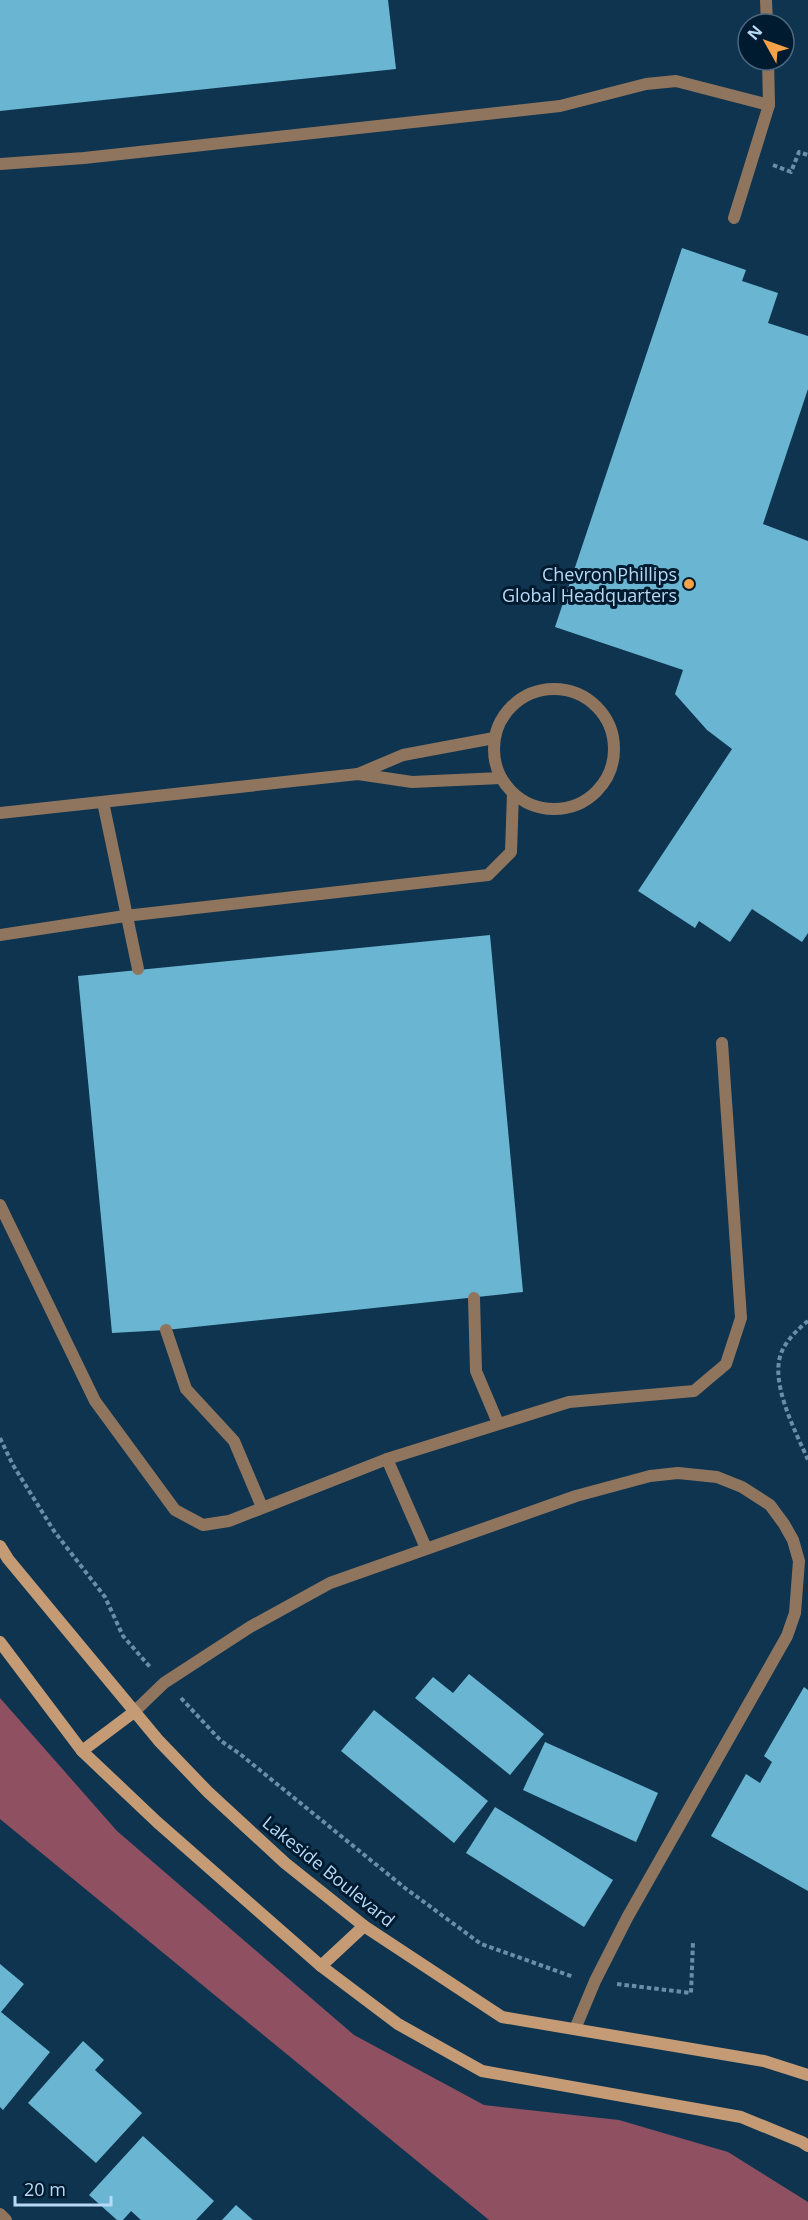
<svg xmlns="http://www.w3.org/2000/svg" width="808" height="2220" font-family="'Open Sans',sans-serif">
	<style>
		.forest { fill: #8f5161 }
		.building { fill: #6ab6d2 }
		.lines { fill: none; stroke-linecap: round; stroke-linejoin: round }
		.path { stroke: #6a8ea9; stroke-width: 4; stroke-dasharray: 4.5 3; stroke-linecap: butt }
		.lane { stroke: #90755e; stroke-width: 12 }
		.street { stroke: #90755e; stroke-width: 12 }
		.secondary { stroke: #c59b75; stroke-width: 12 }
		.poi-dot { fill: #f7a148; stroke: #001b2f; stroke-width: 2 }
		.labels { text-anchor: middle; dominant-baseline: central; stroke-width: 6; stroke-linejoin: round; paint-order: stroke }
		.poi-label { font-size: 18px; fill: #b8d9f5; stroke: #001b2f; text-anchor: end }
		.street-label { font-size: 18px; fill: #b8d9f5; stroke: #001b2f }
	</style>
	<rect width="100%" height="100%" fill="#0e344f"/>
	<polygon class="forest" points="0,1698 117,1831 354,2035 484,2105 619,2120 728,2152 808,2202 808,2220 489,2220 0,1819"/>
	<g class="building">
		<polygon points="0,0 388,0 396,69 0,111"/>
		<polygon points="682,248 746,270 742,281 778,293 768,323 808,336 808,389 763,524 808,541 808,933 802,942 752,909 730,942 699,921 695,928 638,891 732,749 707,730 675,694 683,670 555,627"/>
		<polygon points="490,935 523,1292 166,1330 112,1333 78,976"/>
		<polygon points="469,1674 544,1734 510,1775 415,1698 433,1677 453,1693"/>
		<polygon points="804,1687 808,1690 808,1891 711,1836 746,1774 760,1783 772,1762 764,1756"/>
		<polygon points="374,1710 488,1801 454,1843 341,1751"/>
		<polygon points="545,1742 658,1793 636,1842 523,1790"/>
		<polygon points="495,1807 613,1880 584,1927 466,1853"/>
		<polygon points="0,1964 24,1984 1,2012 50,2052 3,2110 0,2107"/>
		<polygon points="83,2041 104,2060 95,2070 142,2113 96,2163 28,2103"/>
		<polygon points="143,2136 214,2201 196,2220 141,2220 131,2211 123,2220 117,2220 89,2195"/>
		<polygon points="236,2205 253,2220 222,2220"/>
	</g>
	<g class="lines">
		<g class="path">
			<polyline points="773,165 791,172 799,152 808,155"/>
			<path d="M 808,1321 C 799,1328 788,1339 783,1349 C 767,1379 796,1432 808,1460"/>
			<polyline points="0,1438 13,1465 54,1531 105,1597 123,1636 150,1667"/>
			<polyline points="181,1698 221,1741 240,1754 405,1888 481,1944 574,1977"/>
			<polyline points="617,1984 691,1993 693,1942"/>
		</g>
		<g class="lane">
			<polyline points="766,0 767,24"/>
			<polyline points="0,164 84,158 560,106 646,84 676,81 769,105"/>
			<polyline points="734,218 769,105 768,60"/>
			<circle cx="554" cy="749" r="60"/>
			<polyline points="358,774 403,755 494,738"/>
			<polyline points="103,802 138,969"/>
			<polyline points="0,813 358,774 412,782 501,778"/>
			<polyline points="0,935 125,916 488,875 511,852 513,793"/>
			<polyline points="0,1205 95,1401 175,1510 203,1525 229,1521 387,1459 426,1548"/>
			<polyline points="474,1298 476,1371 498,1423"/>
			<polyline points="166,1330 186,1389 234,1441 262,1507"/>
			<polyline points="387,1459 569,1402 694,1391 726,1364 741,1318 722,1043"/>
			<polyline points="134,1712 164,1683 250,1627 330,1583 576,1496 650,1476 678,1473 717,1477 742,1487 770,1505 784,1524 793,1540 799,1561 795,1613 787,1636 627,1918 595,1981 575,2029"/>
		</g>
		<polyline class="street" points="0,2214 6,2220"/>
		<g class="secondary">
			<polyline points="0,1546 8,1559 159,1741 208,1792 285,1863 364,1926 502,2017 764,2061 808,2075"/>
			<polyline points="0,1642 82,1751 157,1822 321,1966 398,2024 482,2071 741,2117 802,2142 808,2146"/>
			<polyline points="82,1751 134,1712"/>
			<polyline points="321,1966 364,1926"/>
		</g>
	</g>
	<circle class="poi-dot" cx="689" cy="584" r="6"/>
	<g class="labels">
		<g class="poi-label">
			<text x="677" y="574">Chevron Phillips<tspan x="677" dy="21">Global Headquarters</tspan></text>
		</g>
		<g class="street-label">
			<text transform="translate(329 1871) rotate(39)">Lakeside Boulevard</text>
		</g>
	</g>
	<g transform="translate(766 42) rotate(310)"><circle r="28" fill="#001b2f" stroke="#4a677e" stroke-width="1.5"/>
	<path d="M0-4.5L10 22L0 15L-10 22Z" fill="#f7a148"/>
	<text y="-9" font-size="16" font-weight="bold" text-anchor="middle" fill="#b8d9f5">N</text>
	</g>
	<path d="M15 2196v9h96v-9" fill="none" stroke="#b8d9f5" stroke-width="3"/>
	<text x="24" y="2196" font-size="18" fill="#b8d9f5" stroke="#001b2f" stroke-width="4.5" paint-order="stroke">20 m</text>
</svg>
